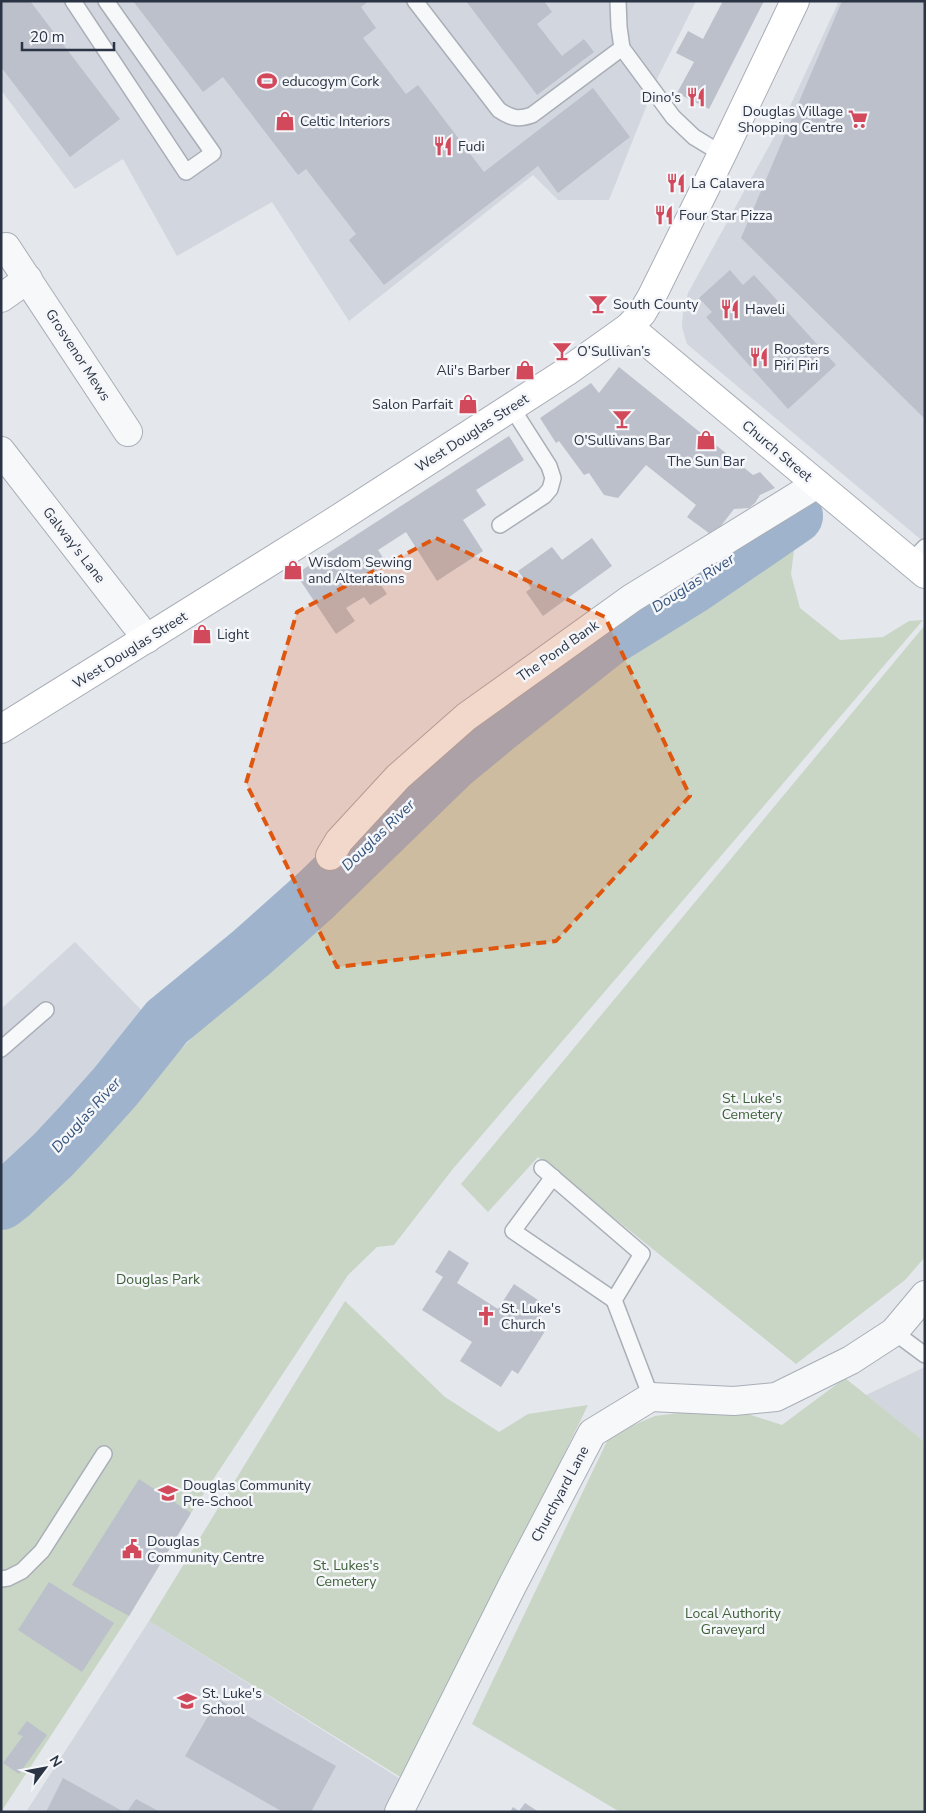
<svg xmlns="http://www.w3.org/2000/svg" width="926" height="1813" font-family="'Nunito Sans',sans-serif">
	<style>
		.built { fill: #d2d6de }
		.green { fill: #c9d6c5 }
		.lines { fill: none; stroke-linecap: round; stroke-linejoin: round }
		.river { stroke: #9fb4cc; stroke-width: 56 }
		.building { fill: #bbc0ca }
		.lane-casing { stroke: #a9aeb7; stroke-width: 18 }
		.street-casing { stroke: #a9aeb7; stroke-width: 30 }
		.secondary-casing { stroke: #a9aeb7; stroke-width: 30 }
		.lane { stroke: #f7f8fa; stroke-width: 15 }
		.street { stroke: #f7f8fa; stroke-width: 28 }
		.secondary { stroke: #fff; stroke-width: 28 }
		.marked { fill: #df570f; fill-opacity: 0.2; stroke: #df570f; stroke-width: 4; stroke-dasharray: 10 6; stroke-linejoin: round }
		.labels { text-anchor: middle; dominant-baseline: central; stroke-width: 5; stroke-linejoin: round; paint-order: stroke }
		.poi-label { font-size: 14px; fill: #2b3445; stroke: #f4f6f9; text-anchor: start }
		.street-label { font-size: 14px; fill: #2b3445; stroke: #f4f6f9 }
		.park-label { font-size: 14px; fill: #3f6138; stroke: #f4f6f9 }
		.water-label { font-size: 15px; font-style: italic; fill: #34527a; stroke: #f4f6f9 }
	</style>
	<rect width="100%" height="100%" fill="#e4e7ec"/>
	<g class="built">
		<polygon points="1,1 696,1 658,77 609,200 558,200 533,175 349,321 272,202 177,256 123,159 75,189 1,90"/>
		<polygon points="839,1 925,1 925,543 687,344 682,327 683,311 688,293 784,119"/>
		<polygon points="75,942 153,1022 144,1044 70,1127 49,1147 41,1141 1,1179 1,1009"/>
		<polygon points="925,1367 925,1442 866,1395"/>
		<polygon points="149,1621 402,1780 386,1812 26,1812"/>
	</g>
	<g class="green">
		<polygon points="788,498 815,522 795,542 791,574 800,608 840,640 883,637 909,621 923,620 452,1170 394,1245 377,1247 348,1275 191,1513 129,1616 1,1812 1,1206 143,1088 498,725"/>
		<polygon points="925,625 925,1257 905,1280 796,1364 538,1157 488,1212 461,1184"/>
		<polygon points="345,1301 445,1397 499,1432 528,1414 588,1405 405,1780 149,1621"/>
		<polygon points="845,1378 925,1442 925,1812 620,1812 472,1724 610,1435 655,1416 726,1407 782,1425"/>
	</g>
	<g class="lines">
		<polyline class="river" points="1,1202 10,1195 53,1155 81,1125 115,1087 167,1022 251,953 316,895 452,763 498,725 607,639 694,585 795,516"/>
	</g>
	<g class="building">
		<polygon points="1,1 30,1 120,119 70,157 1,67"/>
		<polygon points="133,1 369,1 361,7 376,28 363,38 406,94 418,85 484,172 593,88 630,137 558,193 538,166 384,285 349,240 356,234 306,169 298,175 223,77 203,92"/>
		<polygon points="466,1 544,1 552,12 537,24 562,56 584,39 594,52 537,95"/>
		<polygon points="723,1 764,1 709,109 677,93 694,62 676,53 688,31 703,39"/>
		<polygon points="842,1 925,1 925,419 741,238"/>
		<polygon points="730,270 743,285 754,275 836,365 788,409 706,317 712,312 699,298"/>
		<polygon points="619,367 753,475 760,472 775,488 760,495 755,503 749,508 734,509 713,536 687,517 696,505 646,465 618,498 604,495 589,473 584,475 559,441 556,443 540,418 591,383 599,393"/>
		<polygon points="509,436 524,460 476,490 486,505 463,520 483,551 437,581 406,532 378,550 387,564 373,573 387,594 370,605 364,597 346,608 355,621 336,634 296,574"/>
		<polygon points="592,538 612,566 543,616 526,592 531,588 518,571 552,547 562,560"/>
		<polygon points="449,1250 469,1263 457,1283 498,1309 514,1284 547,1306 537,1322 547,1328 518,1374 512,1370 501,1387 460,1361 472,1342 422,1310 443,1277 435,1272"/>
		<polygon points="139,1479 191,1513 129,1616 72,1585"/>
		<polygon points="49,1582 114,1623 82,1672 18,1630"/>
		<polygon points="218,1699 336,1766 311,1812 283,1812 185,1756"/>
		<polygon points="27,1721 47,1735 19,1774 3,1763 23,1736 17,1734"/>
		<polygon points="63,1778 124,1812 46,1812"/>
		<polygon points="136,1799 160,1812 127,1812"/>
		<polygon points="525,1803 539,1812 510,1812 513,1807 519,1811"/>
	</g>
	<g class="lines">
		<defs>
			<g id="lane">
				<polyline points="73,1 186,172 213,153 106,1"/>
				<path d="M 415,1 L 499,110 C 511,118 518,120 532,115 L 622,48"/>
				<polyline points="618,1 619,27 622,48 673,117 694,137 722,154"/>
				<polyline points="500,525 544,496 550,489 553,478 549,466 512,408"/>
				<polyline points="910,563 925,547"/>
				<polyline points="1,1049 46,1010"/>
				<polyline points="542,1168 642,1254 614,1300 651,1397"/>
				<polyline points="553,1177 513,1231 614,1300"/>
				<polyline points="894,1332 925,1355"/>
				<polyline points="1,1579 8,1578 22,1571 42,1551 104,1454"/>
			</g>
			<g id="street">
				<polyline points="6,247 128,432"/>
				<polyline points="1,298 28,279"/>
				<polyline points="1,451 147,639"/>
				<polyline points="330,856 339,841 398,777 466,717 632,598 817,484"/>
				<polyline points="399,1812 513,1584 592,1433 651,1397 734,1401 776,1397 851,1360 894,1332 925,1295"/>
			</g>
			<g id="secondary">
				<polyline points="629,327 925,574"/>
				<polyline points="1,729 327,526 566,372 629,327 642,313 652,296 722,154 795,1"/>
			</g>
		</defs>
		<use href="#lane" class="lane-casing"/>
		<use href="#street" class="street-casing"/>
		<use href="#secondary" class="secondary-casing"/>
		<use href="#lane" class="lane"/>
		<use href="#street" class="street"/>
		<use href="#secondary" class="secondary"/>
	</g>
	<path class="marked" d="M 436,538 L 605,617 L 690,796 L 556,941 L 337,967 L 246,783 L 297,612 Z"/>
	<defs>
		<symbol id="stadium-bare" viewBox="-9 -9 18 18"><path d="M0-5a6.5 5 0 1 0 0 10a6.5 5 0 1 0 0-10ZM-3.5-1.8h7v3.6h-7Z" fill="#d1495b" stroke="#f4f6f9" stroke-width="2.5" paint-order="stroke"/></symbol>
		<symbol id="restaurant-bare" viewBox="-9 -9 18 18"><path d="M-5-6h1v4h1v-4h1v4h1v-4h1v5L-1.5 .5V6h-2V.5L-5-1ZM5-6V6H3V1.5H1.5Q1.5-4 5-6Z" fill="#d1495b" stroke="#f4f6f9" stroke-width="2.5" paint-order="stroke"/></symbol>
		<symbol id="supermarket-bare" viewBox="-9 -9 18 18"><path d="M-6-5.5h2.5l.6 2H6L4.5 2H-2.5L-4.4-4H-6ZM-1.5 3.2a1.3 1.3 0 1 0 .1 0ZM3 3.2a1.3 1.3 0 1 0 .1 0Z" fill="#d1495b" stroke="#f4f6f9" stroke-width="2.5" paint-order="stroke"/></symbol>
		<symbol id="shop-bare" viewBox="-9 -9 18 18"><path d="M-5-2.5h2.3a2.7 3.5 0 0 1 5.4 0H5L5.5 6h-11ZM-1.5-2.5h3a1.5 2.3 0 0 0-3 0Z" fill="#d1495b" stroke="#f4f6f9" stroke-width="2.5" paint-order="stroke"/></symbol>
		<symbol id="bar-bare" viewBox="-9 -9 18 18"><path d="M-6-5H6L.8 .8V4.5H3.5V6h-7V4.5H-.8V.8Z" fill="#d1495b" stroke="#f4f6f9" stroke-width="2.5" paint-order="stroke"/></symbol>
		<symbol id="church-bare" viewBox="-9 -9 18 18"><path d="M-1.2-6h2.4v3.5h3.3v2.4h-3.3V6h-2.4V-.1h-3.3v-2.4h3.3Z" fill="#d1495b" stroke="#f4f6f9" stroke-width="2.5" paint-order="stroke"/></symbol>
		<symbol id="school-bare" viewBox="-9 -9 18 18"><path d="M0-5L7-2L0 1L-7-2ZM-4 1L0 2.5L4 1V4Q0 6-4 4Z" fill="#d1495b" stroke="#f4f6f9" stroke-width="2.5" paint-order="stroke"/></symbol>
		<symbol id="civic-bare" viewBox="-9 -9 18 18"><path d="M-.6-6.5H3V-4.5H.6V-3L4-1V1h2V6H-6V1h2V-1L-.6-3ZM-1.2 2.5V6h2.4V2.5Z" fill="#d1495b" stroke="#f4f6f9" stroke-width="2.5" paint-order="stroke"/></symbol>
	</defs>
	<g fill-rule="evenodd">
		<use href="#stadium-bare" x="253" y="67" width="28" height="28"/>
		<use href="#restaurant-bare" x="682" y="83" width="28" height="28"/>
		<use href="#supermarket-bare" x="844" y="105" width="28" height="28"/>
		<use href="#shop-bare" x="271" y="107" width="28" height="28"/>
		<use href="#restaurant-bare" x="429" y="132" width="28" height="28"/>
		<use href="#restaurant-bare" x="662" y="169" width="28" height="28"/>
		<use href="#restaurant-bare" x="650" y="201" width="28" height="28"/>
		<use href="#bar-bare" x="584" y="290" width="28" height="28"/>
		<use href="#restaurant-bare" x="716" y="295" width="28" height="28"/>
		<use href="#bar-bare" x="548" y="337" width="28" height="28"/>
		<use href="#restaurant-bare" x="745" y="343" width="28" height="28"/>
		<use href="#shop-bare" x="511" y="356" width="28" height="28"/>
		<use href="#shop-bare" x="454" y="390" width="28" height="28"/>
		<use href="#bar-bare" x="608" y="405" width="28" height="28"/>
		<use href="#shop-bare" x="692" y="426" width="28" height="28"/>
		<use href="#shop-bare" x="279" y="556" width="28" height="28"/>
		<use href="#shop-bare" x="188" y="620" width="28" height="28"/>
		<use href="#church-bare" x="472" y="1302" width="28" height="28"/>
		<use href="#school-bare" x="154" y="1479" width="28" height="28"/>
		<use href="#civic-bare" x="118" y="1535" width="28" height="28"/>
		<use href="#school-bare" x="173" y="1687" width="28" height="28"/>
	</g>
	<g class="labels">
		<g class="poi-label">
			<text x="282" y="81">educogym Cork</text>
			<text x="681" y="97" text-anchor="end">Dino's</text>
			<text x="843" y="111" text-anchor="end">Douglas Village<tspan x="843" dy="16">Shopping Centre</tspan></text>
			<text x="300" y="121">Celtic Interiors</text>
			<text x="458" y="146">Fudi</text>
			<text x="691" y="183">La Calavera</text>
			<text x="679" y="215">Four Star Pizza</text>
			<text x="613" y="304">South County</text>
			<text x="745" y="309">Haveli</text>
			<text x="774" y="349">Roosters<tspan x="774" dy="16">Piri Piri</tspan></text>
			<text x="577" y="351">O’Sullivan’s</text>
			<text x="510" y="370" text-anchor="end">Ali's Barber</text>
			<text x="453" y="404" text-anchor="end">Salon Parfait</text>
			<text x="622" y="440" text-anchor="middle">O'Sullivans Bar</text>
			<text x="706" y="461" text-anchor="middle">The Sun Bar</text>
			<text x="308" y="562">Wisdom Sewing<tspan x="308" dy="16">and Alterations</tspan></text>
			<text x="217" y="634">Light</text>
			<text x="501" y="1308">St. Luke's<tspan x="501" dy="16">Church</tspan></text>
			<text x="183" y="1485">Douglas Community<tspan x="183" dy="16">Pre-School</tspan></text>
			<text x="147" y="1541">Douglas<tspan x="147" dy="16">Community Centre</tspan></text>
			<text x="202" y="1693">St. Luke's<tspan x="202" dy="16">School</tspan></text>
		</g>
		<g class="street-label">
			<text transform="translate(78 355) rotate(57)">Grosvenor Mews</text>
			<text transform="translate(472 433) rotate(-33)">West Douglas Street</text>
			<text transform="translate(777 451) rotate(40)">Church Street</text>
			<text transform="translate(74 545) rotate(52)">Galway's Lane</text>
			<text transform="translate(130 650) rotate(-32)">West Douglas Street</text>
			<text transform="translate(558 651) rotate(-35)">The Pond Bank</text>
			<text transform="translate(560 1494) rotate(-62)">Churchyard Lane</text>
		</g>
		<g class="park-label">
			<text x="752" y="1098">St. Luke's<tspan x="752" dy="16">Cemetery</tspan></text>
			<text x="158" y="1279">Douglas Park</text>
			<text x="346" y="1565">St. Lukes's<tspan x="346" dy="16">Cemetery</tspan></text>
			<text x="733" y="1613">Local Authority<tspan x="733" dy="16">Graveyard</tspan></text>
		</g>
		<g class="water-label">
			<text transform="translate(693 583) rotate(-33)">Douglas River</text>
			<text transform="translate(378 835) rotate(-44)">Douglas River</text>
			<text transform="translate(86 1115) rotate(-48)">Douglas River</text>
		</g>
	</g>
	<rect width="926" height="1813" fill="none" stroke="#2b3445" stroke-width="5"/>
	<g transform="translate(45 1768) rotate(58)" stroke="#f4f6f9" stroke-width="4" paint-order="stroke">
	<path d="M0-4L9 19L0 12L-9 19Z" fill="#2b3445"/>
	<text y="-8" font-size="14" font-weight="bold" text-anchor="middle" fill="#2b3445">N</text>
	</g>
	<path d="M22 42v8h92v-8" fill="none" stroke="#2b3445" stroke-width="2.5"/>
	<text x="30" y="42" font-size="15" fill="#2b3445" stroke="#f4f6f9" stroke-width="4" paint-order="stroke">20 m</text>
</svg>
